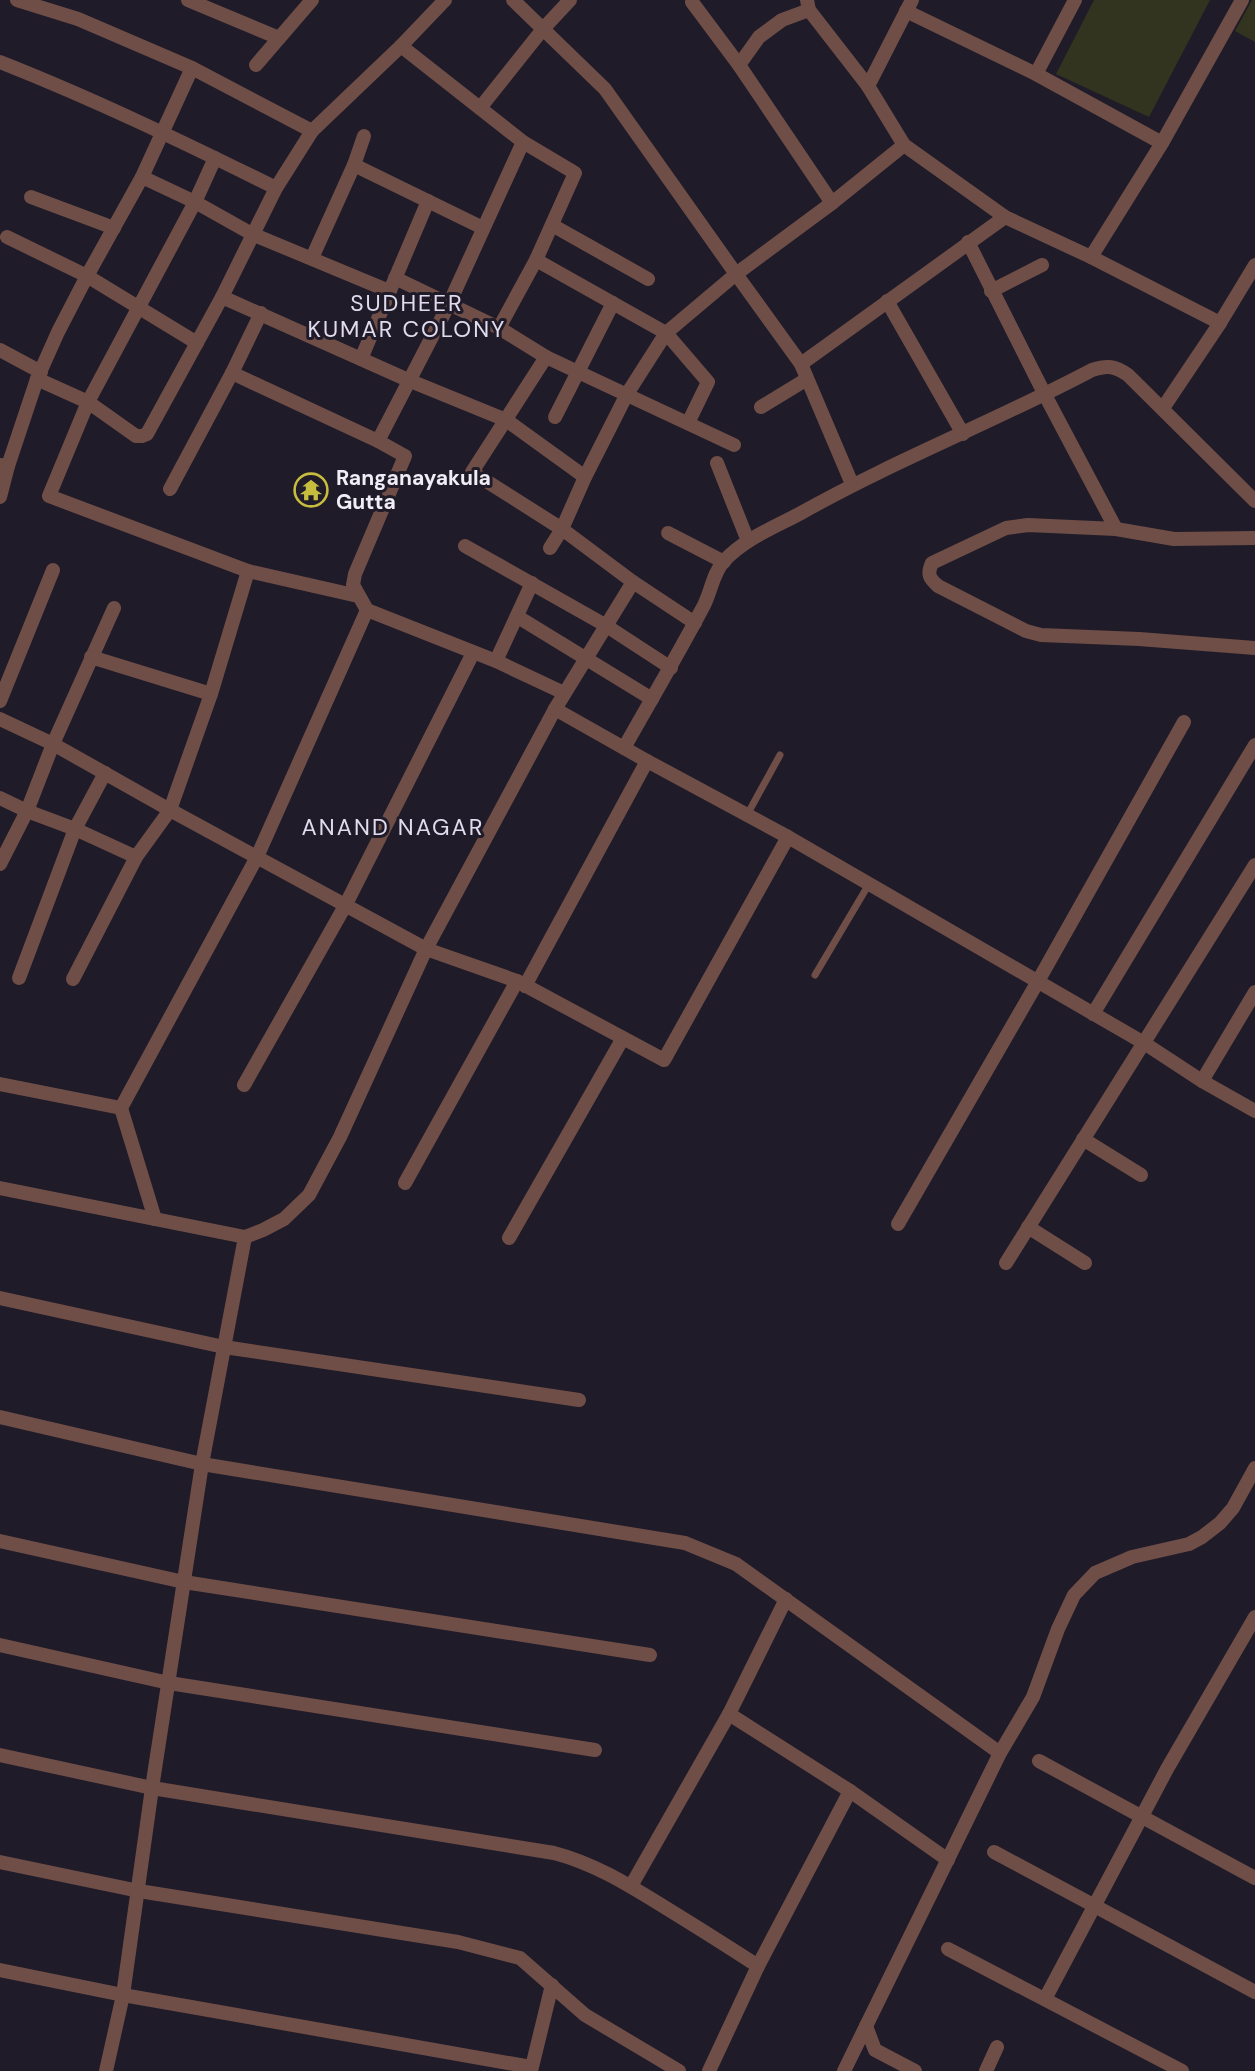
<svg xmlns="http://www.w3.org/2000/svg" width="1255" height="2071" font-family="'DM Sans',sans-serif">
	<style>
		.green { fill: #33341f }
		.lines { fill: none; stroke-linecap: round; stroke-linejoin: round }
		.service { stroke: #6f4e47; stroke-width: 7 }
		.minor { stroke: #6f4e47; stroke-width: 14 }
		.labels { text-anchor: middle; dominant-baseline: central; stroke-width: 6; stroke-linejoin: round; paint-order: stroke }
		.poi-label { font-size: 21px; font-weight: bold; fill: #f0edf7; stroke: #1f1b29; text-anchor: start }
		.neighbourhood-label { font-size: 23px; letter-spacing: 2px; fill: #e1dbee; stroke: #1f1b29 }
	</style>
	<rect width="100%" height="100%" fill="#1f1b29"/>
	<g class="green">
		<polygon points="1094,0 1210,0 1149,117 1056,74"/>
		<polygon points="1252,0 1255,0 1255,42 1235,31"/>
	</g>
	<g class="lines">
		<g class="service">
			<polyline points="747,815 780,755"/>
			<polyline points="815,975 869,884"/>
		</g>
		<g class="minor">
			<polyline points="17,0 78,19 192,68 312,131"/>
			<polyline points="188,0 279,38"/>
			<polyline points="513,0 605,89 736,274 666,333 627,394 585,477 562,529 550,548"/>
			<polyline points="807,0 809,10 868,86 904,145 1005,217 1091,257 1220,323"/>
			<polyline points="692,2 739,65 832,203"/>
			<polyline points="906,11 1036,74 1162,143"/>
			<polyline points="401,46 523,142 575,173 536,260 499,328"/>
			<path d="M 0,62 C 94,99 185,143 276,188"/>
			<polyline points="256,65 312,0"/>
			<polyline points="739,65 759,37 782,20 809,10"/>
			<polyline points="192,68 142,177 87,276 197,343"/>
			<polyline points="1036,74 1075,0"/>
			<polyline points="868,86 912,0"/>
			<polyline points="480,108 543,29 570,0"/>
			<polyline points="215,158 195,202 88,402 49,496 248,571 358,596"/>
			<polyline points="354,165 364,136"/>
			<polyline points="142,177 195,202 252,234 389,291"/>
			<polyline points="31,197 114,228"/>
			<polyline points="552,225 648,279"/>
			<polyline points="968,242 1045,395 1116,529"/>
			<polyline points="1091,257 1162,143 1242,0"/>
			<polyline points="312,258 354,165 483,228"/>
			<polyline points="536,260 666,333 708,382 688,423"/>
			<polyline points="395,278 499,328 546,357 734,445"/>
			<polyline points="991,291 1042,265"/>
			<polyline points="222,297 408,380 506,420 585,477"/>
			<polyline points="887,301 963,434"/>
			<polyline points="0,350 41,372"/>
			<polyline points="546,357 472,472 562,529 633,582 695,623"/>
			<polyline points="361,359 428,201"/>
			<polyline points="801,364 1005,217"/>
			<polyline points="232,373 378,441 449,304 523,142"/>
			<polyline points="37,379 88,402 136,436 142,436 147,434 222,297 276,188 312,131 401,46 445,0"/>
			<polyline points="761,407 807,379"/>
			<polyline points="1163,408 1220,323 1255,265"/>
			<polyline points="555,417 613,303"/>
			<polyline points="378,441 405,456 355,574 353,585 367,610 496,661 564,693"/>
			<polyline points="717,463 748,541"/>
			<polyline points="0,465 8,466 37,379 58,332 87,276 7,237"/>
			<polyline points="852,484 801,364 736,274 832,203 904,145"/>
			<polyline points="170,489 232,373 261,313"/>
			<polyline points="0,497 8,466"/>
			<polyline points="668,533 724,562"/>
			<path d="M 1255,538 L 1174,539 L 1116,529 L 1028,525 L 1006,528 L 932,563 C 927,574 929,578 938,586 L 1026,631 L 1041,635 L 1139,639 L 1255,648"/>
			<polyline points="465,546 605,625 671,668"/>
			<polyline points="518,617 652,699"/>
			<polyline points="91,657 211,694"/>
			<polyline points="496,661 532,583"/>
			<polyline points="0,701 53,570"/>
			<polyline points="555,709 647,761 788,837 1144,1043 1202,1081 1255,1111"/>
			<polyline points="0,719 53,744 170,810 211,694 248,571"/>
			<path d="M 624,748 C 650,702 677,656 702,609 C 711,594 712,574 724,561 C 744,539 775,527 801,513 C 895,460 996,421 1092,370 C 1108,365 1115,366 1128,375 L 1255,501"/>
			<polyline points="0,798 27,811 75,829 136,857 170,810 426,949 555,709 633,582"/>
			<polyline points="0,864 27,811 53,744 114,608"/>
			<polyline points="19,978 75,829 105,773"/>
			<polyline points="73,979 136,857"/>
			<polyline points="517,981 664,1060 788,837"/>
			<polyline points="525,986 647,761"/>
			<polyline points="1093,1014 1255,745"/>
			<polyline points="1202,1081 1255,992"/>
			<polyline points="0,1084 121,1108 155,1219"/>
			<polyline points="244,1085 345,906 473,653"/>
			<polyline points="121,1108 257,857 367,610"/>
			<polyline points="1083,1139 1141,1175"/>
			<polyline points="0,1188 245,1237 263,1230 284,1219 309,1195 340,1137 426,949 517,981 405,1183"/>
			<polyline points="898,1224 1037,983 1184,722"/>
			<polyline points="1028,1227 1085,1263"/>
			<polyline points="509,1238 623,1038"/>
			<polyline points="1006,1263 1255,865"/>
			<polyline points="0,1298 224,1347 579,1400"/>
			<polyline points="0,1417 202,1464 685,1543 736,1564 1000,1753"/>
			<polyline points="0,1541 184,1582 650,1655"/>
			<polyline points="0,1645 169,1683 595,1750"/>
			<polyline points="729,1714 850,1791 948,1860"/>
			<path d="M 0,1755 L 152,1788 L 554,1853 C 596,1864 630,1886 666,1908 C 697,1927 727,1946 758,1966 L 850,1791"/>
			<polyline points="1039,1761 1255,1878"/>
			<polyline points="994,1852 1255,1992"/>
			<polyline points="0,1862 139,1891 458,1942 520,1958 585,2015 679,2071"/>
			<polyline points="631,1886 729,1714 786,1599"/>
			<polyline points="948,1949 1182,2071"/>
			<polyline points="0,1970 123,1995 531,2067"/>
			<polyline points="1045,1999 1167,1769 1255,1617"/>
			<polyline points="866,2026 875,2050 915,2071"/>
			<polyline points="106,2071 123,1995 152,1788 202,1464 245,1237"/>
			<polyline points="531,2071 552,1985"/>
			<polyline points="709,2071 758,1966"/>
			<polyline points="844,2071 1000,1753 1033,1697 1058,1629 1074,1595 1095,1573 1132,1557 1189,1544 1202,1537 1220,1523 1233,1508 1255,1468"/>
			<polyline points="986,2071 997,2047"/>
		</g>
	</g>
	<defs>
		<symbol id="temple-ring" viewBox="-11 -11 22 22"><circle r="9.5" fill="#1f1b29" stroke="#c6bc3d" stroke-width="1.5"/><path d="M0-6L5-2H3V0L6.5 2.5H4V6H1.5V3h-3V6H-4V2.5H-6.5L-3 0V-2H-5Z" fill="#c6bc3d"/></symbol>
	</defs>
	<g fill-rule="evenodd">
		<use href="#temple-ring" x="292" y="471" width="38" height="38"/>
	</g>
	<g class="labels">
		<g class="poi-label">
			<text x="336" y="478">Ranganayakula<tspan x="336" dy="24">Gutta</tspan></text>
		</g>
		<g class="neighbourhood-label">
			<text x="407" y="303">SUDHEER<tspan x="407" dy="26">KUMAR COLONY</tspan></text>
			<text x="393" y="827">ANAND NAGAR</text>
		</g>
	</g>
</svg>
